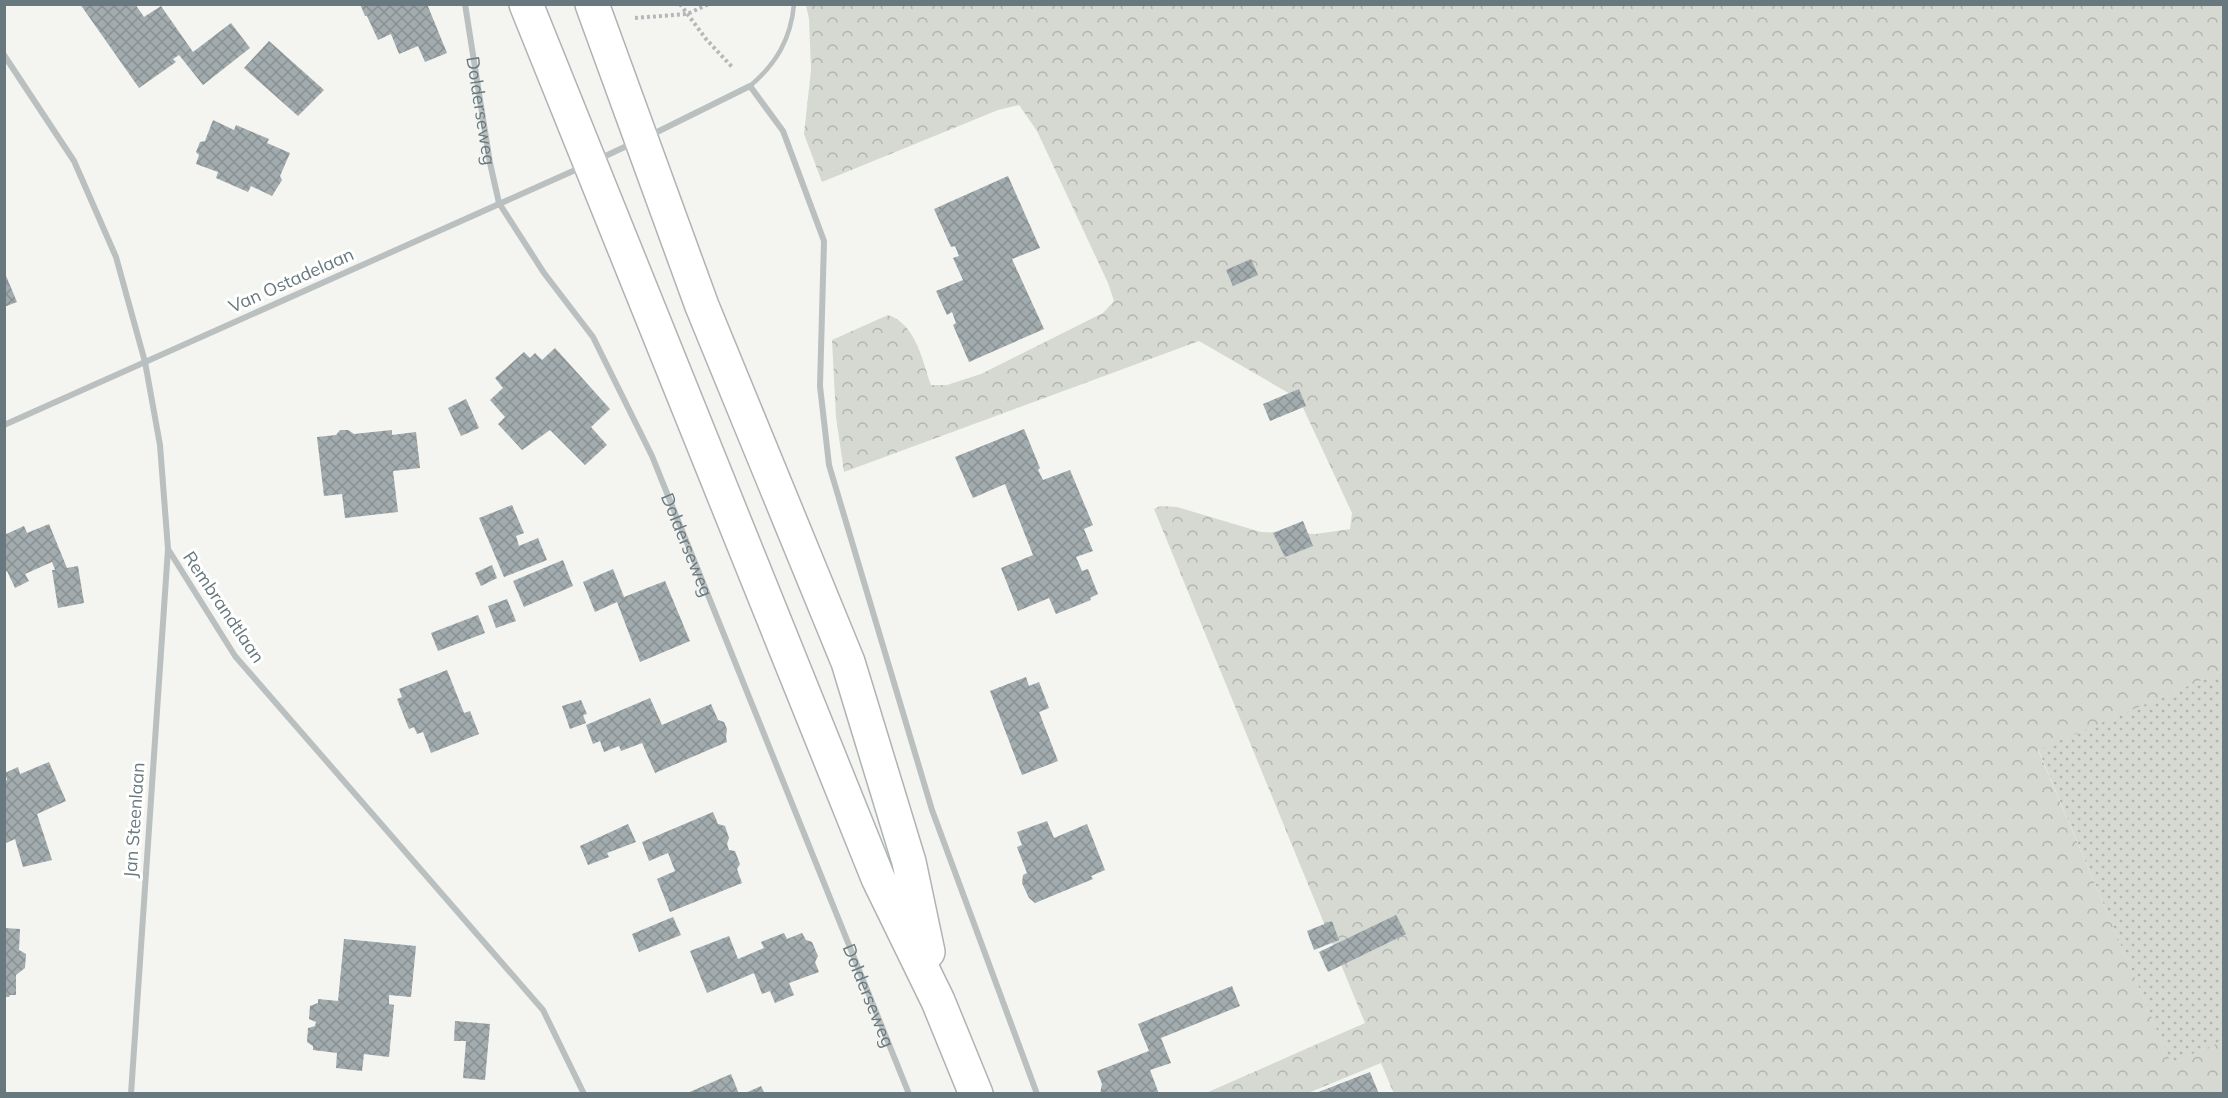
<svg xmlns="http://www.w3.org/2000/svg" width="2228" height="1098" font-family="Mulish,sans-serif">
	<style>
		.grass { fill: url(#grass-dots) }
		.forest { fill: url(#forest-crowns) }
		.building { fill: url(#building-cross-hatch) }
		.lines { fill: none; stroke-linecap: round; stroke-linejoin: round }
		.primary-casing { stroke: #aeb3b5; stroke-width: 36 }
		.path { stroke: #b4b8b9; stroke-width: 4; stroke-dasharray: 3 3; stroke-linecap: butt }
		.service { stroke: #babfc0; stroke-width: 4.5 }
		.minor { stroke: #babfc0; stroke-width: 6 }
		.primary { stroke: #fff; stroke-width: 33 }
		.labels { text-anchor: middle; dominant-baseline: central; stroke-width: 6; stroke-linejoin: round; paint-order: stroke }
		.street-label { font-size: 18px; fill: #67797e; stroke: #fff }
	</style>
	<defs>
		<pattern id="grass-dots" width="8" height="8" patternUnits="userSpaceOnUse" patternTransform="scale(1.5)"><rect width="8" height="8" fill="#d5d9d1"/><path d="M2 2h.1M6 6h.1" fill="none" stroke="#b1b5af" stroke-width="1.8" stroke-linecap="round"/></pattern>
		<pattern id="forest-crowns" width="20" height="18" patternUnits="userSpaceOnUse" patternTransform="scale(1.5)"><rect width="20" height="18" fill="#d5d9d1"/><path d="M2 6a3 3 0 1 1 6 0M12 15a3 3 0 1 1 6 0" fill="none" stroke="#b1b5af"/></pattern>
		<pattern id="building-cross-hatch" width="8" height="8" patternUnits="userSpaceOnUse" patternTransform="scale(1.5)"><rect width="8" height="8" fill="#a2abad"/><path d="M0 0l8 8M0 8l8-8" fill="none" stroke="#889092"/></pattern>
	</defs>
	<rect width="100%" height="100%" fill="#f4f4f1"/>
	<polygon class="grass" points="2223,671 2223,1041 2171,1064 2038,749"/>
	<path class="forest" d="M 806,5 L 2223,5 L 2223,671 L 2038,750 L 2171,1063 L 2223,1041 L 2223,1093 L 1394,1094 L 1381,1063 L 1308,1093 L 1206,1093 L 1365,1023 L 1154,509 L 1160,506 L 1177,507 L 1261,532 L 1316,534 L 1350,529 L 1352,513 L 1299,399 L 1199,341 L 844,472 L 836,417 L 832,340 L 888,315 C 916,324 922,360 931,385 L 947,385 L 981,374 L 1103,313 L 1114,301 L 1108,283 L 1037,131 L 1019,105 L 998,110 L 822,182 L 804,134 L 811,70 L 809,19 Z"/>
	<g class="building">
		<polygon points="80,4 135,4 144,17 161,6 193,52 231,23 250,48 203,85 179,55 173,59 176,62 139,88"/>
		<polygon points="360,4 427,4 447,53 425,62 418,46 399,54 391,34 378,40 367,16 365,16"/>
		<polygon points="269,41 324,90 298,116 244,68"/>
		<polygon points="213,120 234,130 236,125 269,139 267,143 290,153 280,176 282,180 272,196 251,186 248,192 216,178 218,172 196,164 199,155 196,152 200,142 205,141"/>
		<polygon points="1008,176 1040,248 1012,259 1044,329 969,362 953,325 956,323 952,312 947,315 936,291 963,280 953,258 959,256 955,246 951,247 934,209"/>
		<polygon points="1251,259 1258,275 1233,286 1226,270"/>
		<polygon points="4,271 17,302 4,307"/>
		<polygon points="555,348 610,409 591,427 607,445 585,465 550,430 522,450 498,424 505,417 490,400 503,388 495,378 524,352 530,358 535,353 542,360"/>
		<polygon points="1299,389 1306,406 1270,421 1263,404"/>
		<polygon points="466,399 479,428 461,436 448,408"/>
		<polygon points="1024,429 1040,468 1038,470 1043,480 1070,470 1093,525 1084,529 1093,551 1076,557 1082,571 1088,569 1098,594 1090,598 1091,600 1056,614 1049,598 1018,611 1001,568 1033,555 1005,484 973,498 955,457"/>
		<polygon points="340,430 348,430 354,434 392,430 392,435 416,432 420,468 393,471 398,512 345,518 342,494 324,496 317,437 336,435"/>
		<polygon points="512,505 524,533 516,536 519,546 538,538 547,560 504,577 479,518"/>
		<polygon points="1303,521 1313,546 1285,557 1273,533"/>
		<polygon points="49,524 67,568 78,566 84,603 58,608 52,570 55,570 52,562 25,574 29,581 15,588 7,571 4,573 4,535 24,526 27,533"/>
		<polygon points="563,560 573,586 524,607 513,581"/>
		<polygon points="492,565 497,578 481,586 475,573"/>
		<polygon points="613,569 624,597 665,581 690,641 640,662 617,602 595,612 583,582"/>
		<polygon points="507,599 516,621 496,628 488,606"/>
		<polygon points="478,615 485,633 438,651 431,633"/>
		<polygon points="447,670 464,713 470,711 479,734 431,753 423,732 417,734 414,727 409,729 397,699 402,697 399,689"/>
		<polygon points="1026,677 1029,686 1039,682 1049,708 1039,712 1058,761 1022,775 990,691"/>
		<polygon points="650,698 662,725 711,704 718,720 724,722 727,729 726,737 727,742 655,773 642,743 621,751 619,746 604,752 600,741 593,744 586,725"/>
		<polygon points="581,700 587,714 583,715 586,723 570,729 562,706"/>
		<polygon points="49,762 66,801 37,814 52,860 23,867 15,839 4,844 4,781 7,780 5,773 18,767 20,774"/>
		<polygon points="713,812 718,824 725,826 729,838 727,844 729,850 735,851 740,864 737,869 742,883 670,912 657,879 675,871 668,853 649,861 642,842"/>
		<polygon points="1047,821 1054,838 1087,824 1105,870 1091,876 1093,879 1035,903 1029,898 1022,883 1023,875 1027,873 1017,847 1022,845 1017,832"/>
		<polygon points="628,824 636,842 607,853 609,857 588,865 580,846"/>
		<polygon points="1396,915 1406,934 1328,972 1319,952"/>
		<polygon points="673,917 681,935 639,952 632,934"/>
		<polygon points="1332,921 1339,940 1314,950 1307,931"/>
		<polygon points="4,928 20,929 19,950 26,954 25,968 16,975 16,995 10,995 9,997 4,997"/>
		<polygon points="784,933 787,939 802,933 806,940 812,942 818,956 815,962 819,972 789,983 794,995 775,1003 770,991 762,994 754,973 707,993 690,951 729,936 738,959 764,948 761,942"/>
		<polygon points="344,939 416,946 411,997 389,995 389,1004 394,1005 389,1057 364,1054 362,1071 336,1068 337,1053 313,1050 313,1046 307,1042 308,1028 315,1026 316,1022 309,1019 310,1006 318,1003 318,999 338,1001"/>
		<polygon points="1232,986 1240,1006 1161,1038 1171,1063 1150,1070 1159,1094 1100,1094 1102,1084 1097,1071 1149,1051 1138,1024"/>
		<polygon points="455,1021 490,1024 485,1080 463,1078 466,1041 454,1041"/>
		<polygon points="1370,1072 1379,1094 1316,1094 1316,1093"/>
		<polygon points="731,1074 739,1094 685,1094"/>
		<polygon points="761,1086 765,1094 743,1094"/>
	</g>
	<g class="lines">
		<defs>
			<g id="primary">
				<polyline points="526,4 878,878 938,1001 976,1094"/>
				<polyline points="592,4 702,306 848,662 909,862 928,952"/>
			</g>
		</defs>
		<use href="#primary" class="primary-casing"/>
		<g class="path">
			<polyline points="680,4 706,39 733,68"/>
			<polyline points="635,18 687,14 709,4"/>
		</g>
		<path class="service" d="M 750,86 C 776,64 791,39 794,4"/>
		<g class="minor">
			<path id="s1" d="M 465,4 L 490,163 L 499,203 L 544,273 L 593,337 L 652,456 L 909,1094"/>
			<polyline points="4,55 74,161 116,257 145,362 160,445 168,549 235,656 543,1010 584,1094"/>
			<polyline points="651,135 750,86 783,131 824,241 820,386 829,465 932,810 1037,1094"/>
			<polyline points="599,159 633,143"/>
			<polyline points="4,425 582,167"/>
			<polyline points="131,1094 168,549"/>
		</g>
		<use href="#primary" class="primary"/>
	</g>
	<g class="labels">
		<g class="street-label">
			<text stroke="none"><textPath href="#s1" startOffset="108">Dolderseweg</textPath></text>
			<text transform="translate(291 280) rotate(-24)">Van Ostadelaan</text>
			<text stroke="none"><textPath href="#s1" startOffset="594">Dolderseweg</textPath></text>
			<text transform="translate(224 607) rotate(56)">Rembrandtlaan</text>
			<text transform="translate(134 820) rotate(-86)">Jan Steenlaan</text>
			<text stroke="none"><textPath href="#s1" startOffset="1080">Dolderseweg</textPath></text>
		</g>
	</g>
	<rect width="2228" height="1098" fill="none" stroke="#67797e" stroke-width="12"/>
</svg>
